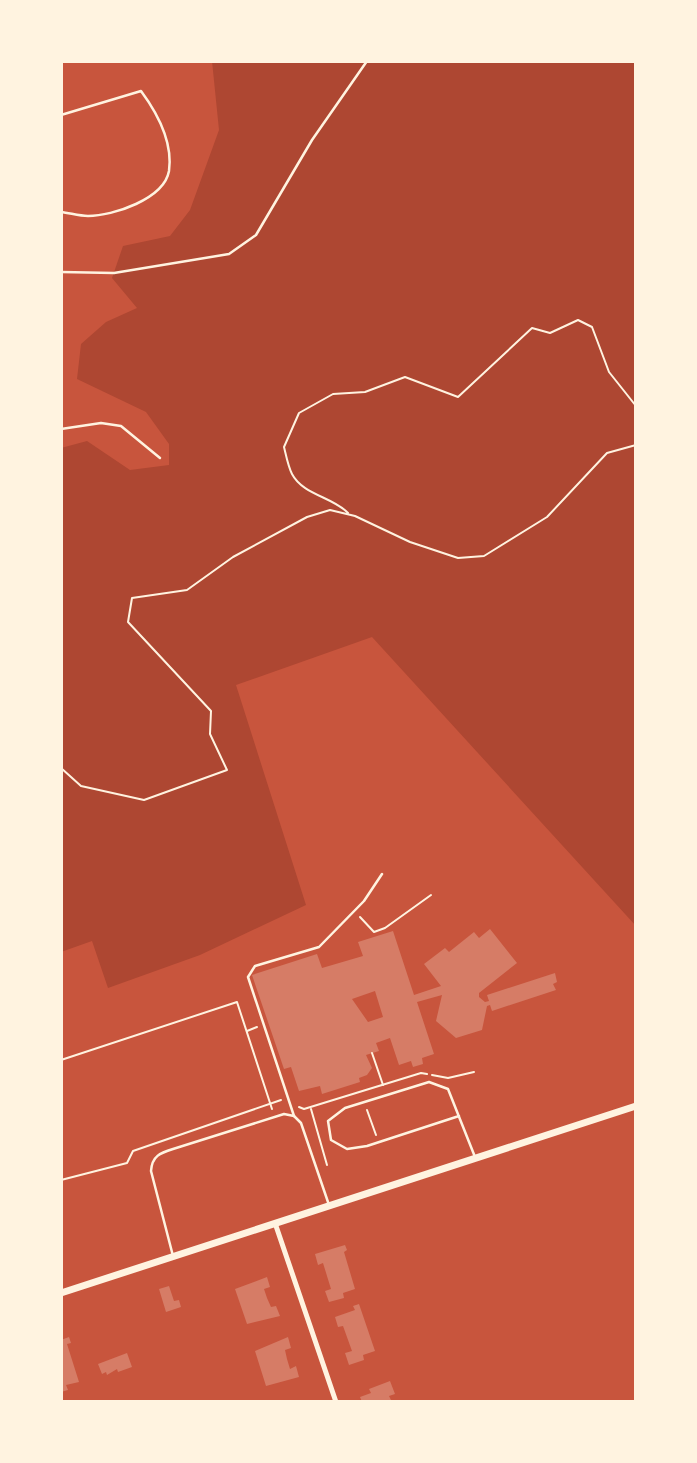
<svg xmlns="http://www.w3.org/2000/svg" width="697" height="1463" font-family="Poppins,sans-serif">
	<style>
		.green { fill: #ae4732 }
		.building { fill: #d67c66; fill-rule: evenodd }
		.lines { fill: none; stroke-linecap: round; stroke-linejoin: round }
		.path { stroke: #fff3e0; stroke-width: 2 }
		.service { stroke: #fff3e0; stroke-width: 2.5 }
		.minor { stroke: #fff3e0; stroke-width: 5 }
		.tertiary { stroke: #fff3e0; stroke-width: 7 }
	</style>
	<rect width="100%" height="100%" fill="#c8553d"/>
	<polygon class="green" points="212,61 636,61 636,926 372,637 236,685 306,905 200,955 108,988 92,941 61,952 61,448 87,441 130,470 169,465 169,444 146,412 77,379 81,344 106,322 137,308 112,278 123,246 170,236 190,210 219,130"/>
	<g class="building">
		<path d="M 490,929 L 517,963 L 479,993 L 479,997 L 485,1002 L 489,1001 L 487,995 L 555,973 L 557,982 L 553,984 L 556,990 L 492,1011 L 490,1005 L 487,1006 L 482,1030 L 456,1038 L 436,1021 L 442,995 L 417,1002 L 434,1054 L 422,1058 L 423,1064 L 413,1067 L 411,1061 L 399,1065 L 390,1038 L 376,1043 L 379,1051 L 366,1055 L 372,1068 L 367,1075 L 359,1078 L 360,1082 L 322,1094 L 320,1086 L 299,1091 L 291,1067 L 284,1069 L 252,975 L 317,954 L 322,968 L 363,956 L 358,942 L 393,931 L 414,995 L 441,986 L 424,964 L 445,948 L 449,952 L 474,932 L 479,938 ZM 375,991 L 383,1017 L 368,1022 L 352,999 Z"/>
		<polygon points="345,1245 347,1250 344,1252 355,1289 343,1293 344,1298 329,1302 325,1291 331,1289 323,1263 318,1265 315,1254"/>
		<polygon points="267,1277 270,1287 264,1289 267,1298 271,1307 276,1306 280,1316 247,1324 235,1289"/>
		<polygon points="169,1286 174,1301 179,1300 181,1307 166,1312 159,1289"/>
		<polygon points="359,1304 375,1351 363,1355 364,1360 349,1365 345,1353 352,1351 343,1326 338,1327 335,1317 355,1310 353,1306"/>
		<polygon points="69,1337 71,1343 67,1344 79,1382 66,1385 68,1390 61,1392 61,1340"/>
		<polygon points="288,1337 291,1348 285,1350 287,1359 290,1369 296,1366 299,1377 266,1386 255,1351"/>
		<polygon points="127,1353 132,1367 118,1372 117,1369 107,1375 106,1372 102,1374 98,1364"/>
		<polygon points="390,1381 395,1394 389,1396 392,1402 362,1402 360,1397 371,1393 369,1389"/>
	</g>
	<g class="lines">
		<g class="path">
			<path d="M 348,513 C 333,497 303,495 292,474 C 288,466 286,455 284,447 L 299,413 L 333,394 L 365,392 L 405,377 L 458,397 L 532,328 L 550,333 L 578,320 L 592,327 L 609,372 L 636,406"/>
			<polyline points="61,768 81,786 144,800 227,770 210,734 211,711 128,622 132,598 187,590 233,557 307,517 330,510 355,516 410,542 458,558 484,556 547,517 607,453 636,445"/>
			<polyline points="360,917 374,932 385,928 431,895"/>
			<polyline points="247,1031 257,1027"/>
			<polyline points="372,1053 383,1085"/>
			<polyline points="61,1060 237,1002 272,1109"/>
			<polyline points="432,1075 448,1078 474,1072"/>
			<polyline points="299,1107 304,1109 421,1073 427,1074"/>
			<polyline points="311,1109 327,1165"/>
			<polyline points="367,1110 376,1135"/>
			<polyline points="61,1180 127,1163 133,1151 281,1100"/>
		</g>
		<g class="service">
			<path d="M 61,115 L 141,91 C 158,114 173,142 169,171 C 164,199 113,216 88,216 C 79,216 70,213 61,212"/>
			<polyline points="61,272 114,273 229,254 256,235 312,140 367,61"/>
			<polyline points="61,429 101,423 121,426 160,458"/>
			<polyline points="294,1116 248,977 255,966 319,947 364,901 382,874"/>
			<polyline points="459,1116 367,1146 347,1149 331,1140 328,1121 345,1108 429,1082 448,1089 475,1157"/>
			<path d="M 173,1256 L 151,1171 C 152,1156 160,1153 173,1149 L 284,1114 L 294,1116 L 301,1123 L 329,1205"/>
		</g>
		<polyline class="minor" points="275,1223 336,1402"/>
		<polyline class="tertiary" points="61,1293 636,1106"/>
	</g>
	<rect width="697" height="1463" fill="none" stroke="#fff3e0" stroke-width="126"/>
</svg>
